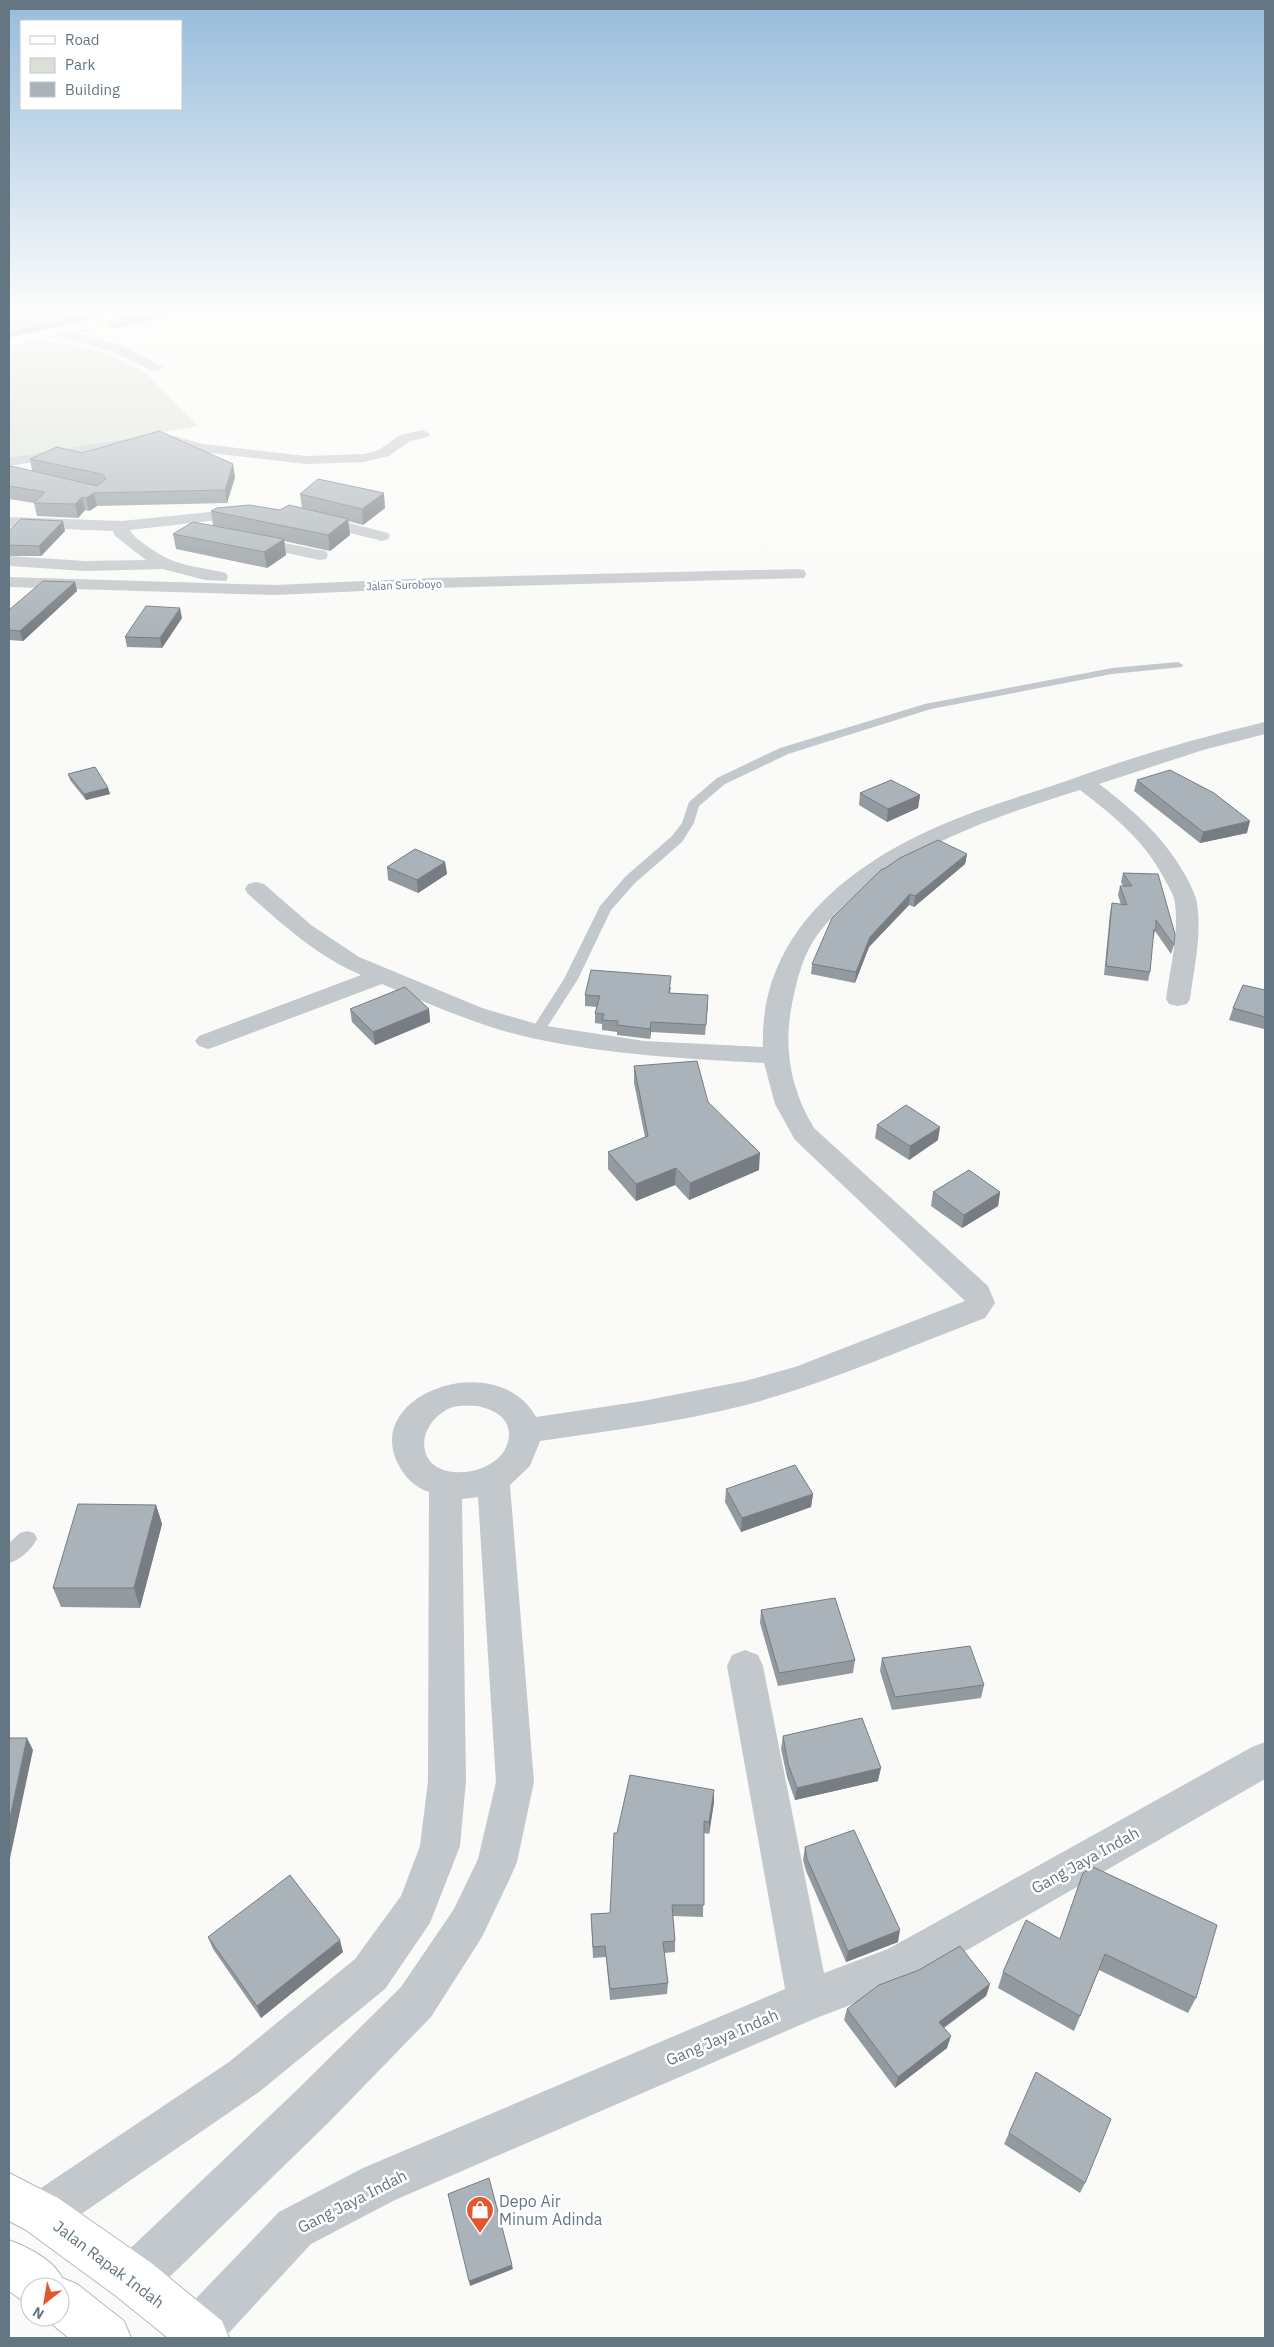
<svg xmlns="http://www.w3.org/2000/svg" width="1274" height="2347" font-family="'IBM Plex Sans',sans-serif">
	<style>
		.green { fill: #dadfd7 }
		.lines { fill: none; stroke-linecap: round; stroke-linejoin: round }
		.secondary-casing { stroke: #b3babf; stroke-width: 2 }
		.service { fill: #c3c8cc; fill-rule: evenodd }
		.minor { fill: #c3c8cc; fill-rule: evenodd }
		.secondary { fill: #fff; fill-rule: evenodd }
		.wall { fill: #929a9f }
		.shaded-wall { fill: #777d82 }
		.building { fill: #aab3b9; stroke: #777d82 }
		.labels { text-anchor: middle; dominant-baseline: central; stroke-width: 5; stroke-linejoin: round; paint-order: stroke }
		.far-street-label { font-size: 11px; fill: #657683; stroke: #fff }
		.near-street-label { font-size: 16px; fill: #657683; stroke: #fff }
		.near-poi-label { font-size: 16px; fill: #657683; stroke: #fff; text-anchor: start }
	</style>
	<rect width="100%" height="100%" fill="#fafaf8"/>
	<polygon class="green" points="47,340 104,353 145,372 198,426 9,459 9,348"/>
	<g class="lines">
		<defs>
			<g id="secondary">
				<polygon points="139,310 161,310 155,314 9,346 9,338"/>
				<polygon points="9,2173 58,2198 150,2262 222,2321 229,2338 168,2338 116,2296 26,2230 9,2221"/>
				<path d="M 9,2240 C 27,2247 54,2260 62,2278 L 77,2284 L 124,2321 L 131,2338 L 69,2338 L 43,2317 L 60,2317 L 60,2287 L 30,2287 L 30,2306 L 9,2291 Z"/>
			</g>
		</defs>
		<use href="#secondary" class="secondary-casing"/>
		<g class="service">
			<polygon points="1178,662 1183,665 1182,667 1112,674 931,709 788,754 725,784 699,806 694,823 682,842 635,883 611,910 578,979 542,1035 532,1035 530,1032 564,979 600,906 625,877 672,836 682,823 689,802 717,778 780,748 925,704 1112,668"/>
			<path d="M 27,1531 L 34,1533 L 37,1539 C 32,1549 20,1560 9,1563 L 9,1543 L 20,1533 Z"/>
		</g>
		<g class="minor">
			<polygon points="57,327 123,346 163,367 156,371 151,370 113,352 53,334 51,331"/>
			<polygon points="423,430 430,434 428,437 410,441 389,456 364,462 306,464 202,452 162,441 9,466 9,458 162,433 203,444 306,456 364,454 379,450 400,435"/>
			<path d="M 248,508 L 254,510 L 256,513 L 254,516 L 130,530 C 132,535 138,539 143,543 C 174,567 191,565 226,573 L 228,577 L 226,581 L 205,580 L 163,569 L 85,571 L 9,566 L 9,556 L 85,561 L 146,560 L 115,536 L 113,531 L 9,527 L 9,517 L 122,521 Z"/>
			<polygon points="313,514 388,533 390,536 388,539 382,541 307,522 305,519 307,516"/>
			<polygon points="249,536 320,550 326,551 328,555 326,559 320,560 243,544 241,541 243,538"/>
			<polygon points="798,569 804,570 806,574 804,578 431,588 275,595 9,587 9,577 275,585 431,578"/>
			<path d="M 1265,722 L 1265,734 L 1203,750 L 1099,784 C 1135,811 1168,841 1189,882 C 1192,889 1196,896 1197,903 C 1202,935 1194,968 1190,999 L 1187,1004 L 1178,1006 L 1169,1004 L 1166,999 C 1170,968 1179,935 1175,903 C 1174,896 1170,889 1166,882 C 1147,843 1114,816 1080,790 C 998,816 915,843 849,901 C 836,912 821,928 812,943 C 801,962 796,984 792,1004 C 783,1049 791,1090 814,1128 L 988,1286 L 995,1303 L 985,1318 C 906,1348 828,1383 746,1405 C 679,1422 609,1431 540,1441 L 530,1466 L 510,1485 L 534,1782 L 517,1862 L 511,1876 L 482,1937 L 431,2017 L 330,2121 L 150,2296 L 133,2302 L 116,2296 L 110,2279 L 116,2262 L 298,2089 L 401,1987 L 454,1909 L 478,1859 L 496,1782 L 478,1497 L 462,1499 L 466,1781 L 460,1846 L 430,1923 L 385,1989 L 259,2092 L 58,2230 L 42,2237 L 26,2230 L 19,2214 L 26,2198 L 229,2062 L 355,1959 L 401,1896 L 420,1846 L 428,1781 L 429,1492 C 414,1487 405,1477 398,1464 C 362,1393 498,1347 536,1417 L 643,1401 L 745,1381 L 795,1367 L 965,1301 L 795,1140 L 775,1104 L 764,1063 C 688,1059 612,1055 536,1039 C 483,1028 432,1005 382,984 L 217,1046 L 208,1049 L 199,1046 L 195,1041 L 199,1036 L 361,975 C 318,957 283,925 248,894 L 245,889 L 248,884 L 256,882 L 264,884 L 311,925 L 359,957 L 482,1008 L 540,1025 L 644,1041 L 763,1047 C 759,927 860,856 961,817 C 998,802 1036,792 1072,779 C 1135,756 1200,737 1265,722 ZM 477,1406 C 492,1409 508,1416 509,1433 C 509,1447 502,1457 490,1464 C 473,1475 435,1478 426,1454 C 419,1435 433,1416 450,1408 C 458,1405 469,1406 477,1406 Z"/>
			<polygon points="745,1650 758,1655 763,1666 824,1973 888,1949 1252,1747 1265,1742 1265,1779 915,1980 814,2019 395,2200 311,2244 224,2338 176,2338 173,2332 180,2315 279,2212 363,2168 785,1989 727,1666 732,1655"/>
		</g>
		<use href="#secondary" class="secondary"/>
	</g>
	<g class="wall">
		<polygon points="197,310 114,328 110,326 109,321 155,311"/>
		<polygon points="82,453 235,477 227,503 97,506 89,511 85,510 78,518 37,516 34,503 9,499 9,467 32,471 30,459"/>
		<polygon points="300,494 385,508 363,525 348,521 350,535 330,551 284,541 286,555 267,568 176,549 173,534 213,526 211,511 280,510 302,508"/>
		<polygon points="9,531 65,531 41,556 9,556"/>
		<polygon points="75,582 77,591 23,641 9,640 9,610"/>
		<polygon points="182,618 162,648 127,647 125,637"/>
		<polygon points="68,774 108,788 110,794 86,800 70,780"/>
		<polygon points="1137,780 1247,833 1200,843 1134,791"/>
		<polygon points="860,793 920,795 918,808 887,822 859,805"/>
		<polygon points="967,854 965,864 914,907 909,905 869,947 855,983 811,974 812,964 884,869"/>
		<polygon points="445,862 447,874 418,893 388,880 387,867"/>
		<polygon points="1123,873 1174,945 1171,954 1155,931 1153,939 1150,972 1148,981 1104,975 1110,913 1112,903 1121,905 1118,895 1120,886 1123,886 1121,882"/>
		<polygon points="671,987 670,993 708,1005 705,1035 651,1032 650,1039 617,1035 617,1032 602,1030 602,1024 595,1023 595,1013 597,1007 585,1006 585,995"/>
		<polygon points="1265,990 1265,1027 1264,1029 1229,1020 1233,1008"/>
		<polygon points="350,1009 429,1009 430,1022 375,1045 352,1022"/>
		<polygon points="634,1066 708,1102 759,1170 689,1200 675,1185 636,1201 608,1169 608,1152 645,1137 634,1083"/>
		<polygon points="877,1125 938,1140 909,1160 875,1138"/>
		<polygon points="933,1192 1000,1192 998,1206 962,1228 931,1206"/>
		<polygon points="726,1489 813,1494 811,1507 741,1532 725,1502"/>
		<polygon points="156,1505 162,1524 140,1608 61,1607 53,1588"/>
		<polygon points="761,1610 855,1660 853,1673 778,1686 760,1623"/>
		<polygon points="882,1658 984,1685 981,1698 892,1710 880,1671"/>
		<polygon points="783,1736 878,1781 795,1800 787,1777 781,1749"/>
		<polygon points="714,1802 709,1834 704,1833 703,1917 673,1916 675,1941 675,1952 664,1953 668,1983 667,1994 610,2000 606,1957 593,1958 591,1914 610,1913 617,1833"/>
		<polygon points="805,1847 898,1942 846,1962 806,1871 803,1860"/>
		<polygon points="1083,1873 1196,1998 1188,2013 1099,1970 1074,2031 998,1988 1003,1972 1060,1939"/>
		<polygon points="208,1937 343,1952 261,2018 213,1949"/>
		<polygon points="990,1984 986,1996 944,2028 947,2048 895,2088 844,2020 847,2009"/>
		<polygon points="1009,2133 1085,2183 1080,2193 1004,2144"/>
	</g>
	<g class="shaded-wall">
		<polygon points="111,310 131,310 9,337 9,333"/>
		<polygon points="176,310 197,310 114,328 113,324"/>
		<polygon points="233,464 235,477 227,503 225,490"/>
		<polygon points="94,493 97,506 89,511 86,498"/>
		<polygon points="384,493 385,508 363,525 362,509"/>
		<polygon points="82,497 85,510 78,518 75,504"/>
		<polygon points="348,519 350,535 330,551 328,535"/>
		<polygon points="63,521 65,531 41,556 39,546"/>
		<polygon points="284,539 286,555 267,568 264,552"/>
		<polygon points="75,582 77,591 23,641 20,631"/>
		<polygon points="180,608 182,618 162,648 160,638"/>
		<polygon points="108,788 110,794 86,800 84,794"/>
		<polygon points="920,795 918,808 887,822 888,809"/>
		<polygon points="1250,821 1247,833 1200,843 1203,832"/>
		<polygon points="967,854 965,864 914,907 915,896"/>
		<polygon points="445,862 447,874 418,893 417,880"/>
		<polygon points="910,894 909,905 869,947 855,983 856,972 870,937"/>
		<polygon points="429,1009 430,1022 375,1045 373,1032"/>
		<polygon points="651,1022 651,1032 650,1039 650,1029"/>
		<polygon points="940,1127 938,1140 909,1160 910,1146"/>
		<polygon points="760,1153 759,1170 689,1200 690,1183"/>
		<polygon points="676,1168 675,1185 636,1201 636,1184"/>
		<polygon points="1000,1192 998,1206 962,1228 964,1215"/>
		<polygon points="813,1494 811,1507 741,1532 742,1518"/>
		<polygon points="156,1505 162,1524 140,1608 134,1588"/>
		<polygon points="27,1738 33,1750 9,1863 9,1822"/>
		<polygon points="881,1768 878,1781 795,1800 797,1788"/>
		<polygon points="714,1790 714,1802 709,1834 709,1822"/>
		<polygon points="900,1930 898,1942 846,1962 848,1951"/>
		<polygon points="340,1940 343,1952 261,2018 257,2006"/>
		<polygon points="990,1984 986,1996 936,2033 939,2022"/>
		<polygon points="951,2036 947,2048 895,2088 898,2077"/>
		<polygon points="512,2265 513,2269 470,2286 469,2281"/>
	</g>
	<g class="building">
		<polygon points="9,310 111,310 9,333"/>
		<polygon points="157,310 176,310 113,324 109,321 155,311"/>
		<polygon points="159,431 233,464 225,490 94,493 86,498 82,497 75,504 34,503 45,492 9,486 9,467 11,466 97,486 106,479 102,474 30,459 57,447 82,453"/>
		<polygon points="318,479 384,493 362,509 300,494"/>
		<polygon points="249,505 280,510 289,505 348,519 328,535 211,511 217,508"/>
		<polygon points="21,519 63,521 39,546 9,545 9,531"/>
		<polygon points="193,522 284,539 264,552 173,534"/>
		<polygon points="43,581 75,582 20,631 9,630 9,610"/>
		<polygon points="146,606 180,608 160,638 125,637"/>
		<polygon points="95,767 108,788 84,794 68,774"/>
		<polygon points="1170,770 1214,793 1250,821 1203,832 1137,780"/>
		<polygon points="891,780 920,795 888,809 860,793"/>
		<polygon points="938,840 967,854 915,896 910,894 870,937 856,972 812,964 832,918 882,869 884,869 900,858"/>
		<polygon points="415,849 445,862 417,880 387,867"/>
		<polygon points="1123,873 1158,874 1175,934 1174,945 1156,920 1156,930 1154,929 1150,972 1106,966 1112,903 1127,905 1120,886 1132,886"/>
		<polygon points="591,970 671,976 669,993 708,995 706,1025 651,1022 650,1029 617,1025 618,1021 602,1020 604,1014 595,1013 600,996 585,995"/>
		<polygon points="1243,985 1265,990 1265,1017 1233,1008"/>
		<polygon points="405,987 429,1009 373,1032 350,1009"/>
		<polygon points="697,1061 708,1102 760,1153 690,1183 676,1168 636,1184 608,1152 648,1136 634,1066"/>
		<polygon points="906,1105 940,1127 910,1146 877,1125"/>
		<polygon points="969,1170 1000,1192 964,1215 933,1192"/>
		<polygon points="795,1465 813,1494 742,1518 726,1489"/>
		<polygon points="78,1504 156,1505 134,1588 53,1588"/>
		<polygon points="835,1598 855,1660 779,1673 761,1610"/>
		<polygon points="970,1646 984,1685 895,1697 882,1658"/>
		<polygon points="862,1718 881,1768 797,1788 788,1764 783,1736"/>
		<polygon points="9,1738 27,1738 9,1822"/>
		<polygon points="630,1775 714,1790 709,1822 704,1821 704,1905 672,1905 675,1941 663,1942 668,1983 610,1989 605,1946 593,1947 591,1914 610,1913 614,1833 617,1833"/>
		<polygon points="854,1830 900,1930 848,1951 807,1859 805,1847"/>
		<polygon points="1093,1867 1217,1925 1196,1998 1105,1954 1080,2016 1003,1972 1026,1920 1060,1939 1083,1873"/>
		<polygon points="290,1875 340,1940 257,2006 208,1937"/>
		<polygon points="960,1946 990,1984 939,2022 951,2036 898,2077 847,2009 879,1985 919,1970"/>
		<polygon points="1036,2072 1111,2119 1085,2183 1009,2133"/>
		<polygon points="489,2178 512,2265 469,2281 448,2194"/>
	</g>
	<linearGradient id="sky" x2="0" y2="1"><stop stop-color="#96bcdc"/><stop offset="0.49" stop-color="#fdfdfc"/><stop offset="1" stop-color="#fdfdfc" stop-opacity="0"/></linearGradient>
	<rect width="1274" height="638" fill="url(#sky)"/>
	<defs>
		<symbol id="shop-pin" viewBox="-11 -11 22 30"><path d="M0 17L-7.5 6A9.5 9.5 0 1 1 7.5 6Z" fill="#e4572e" stroke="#fff"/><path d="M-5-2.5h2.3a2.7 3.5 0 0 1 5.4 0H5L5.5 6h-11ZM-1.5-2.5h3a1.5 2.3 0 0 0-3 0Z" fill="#fff"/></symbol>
	</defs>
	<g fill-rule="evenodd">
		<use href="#shop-pin" x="464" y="2194" width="32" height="43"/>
	</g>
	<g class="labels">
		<g class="far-street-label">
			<text transform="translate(404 585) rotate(-2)">Jalan Suroboyo</text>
		</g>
		<g class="near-street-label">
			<text transform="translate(1085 1860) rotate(-29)">Gang Jaya Indah</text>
			<text transform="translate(722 2037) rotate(-23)">Gang Jaya Indah</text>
			<text transform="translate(352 2201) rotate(-27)">Gang Jaya Indah</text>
			<text transform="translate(109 2264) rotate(37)">Jalan Rapak Indah</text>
		</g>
		<g class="near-poi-label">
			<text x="499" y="2201">Depo Air<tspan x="499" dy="18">Minum Adinda</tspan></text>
		</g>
	</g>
	<rect width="1274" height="2347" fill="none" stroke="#657683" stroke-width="20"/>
	<rect x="20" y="20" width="162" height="90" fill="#ffffff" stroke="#c1c8cd"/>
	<rect x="30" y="36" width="25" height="8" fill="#ffffff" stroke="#c1c8cd"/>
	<text x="65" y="45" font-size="15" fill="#657683">Road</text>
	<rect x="30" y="58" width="25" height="15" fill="#dadfd7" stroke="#c1c8cd"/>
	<text x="65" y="70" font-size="15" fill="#657683">Park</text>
	<rect x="30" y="82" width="25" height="15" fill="#aab3b9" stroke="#c1c8cd"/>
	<text x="65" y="95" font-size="15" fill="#657683">Building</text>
	<g transform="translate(45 2302) rotate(211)"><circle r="24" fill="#ffffff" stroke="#c1c8cd"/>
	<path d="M0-4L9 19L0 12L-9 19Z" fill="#e4572e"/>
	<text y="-8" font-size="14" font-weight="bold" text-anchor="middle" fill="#657683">N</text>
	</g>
</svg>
